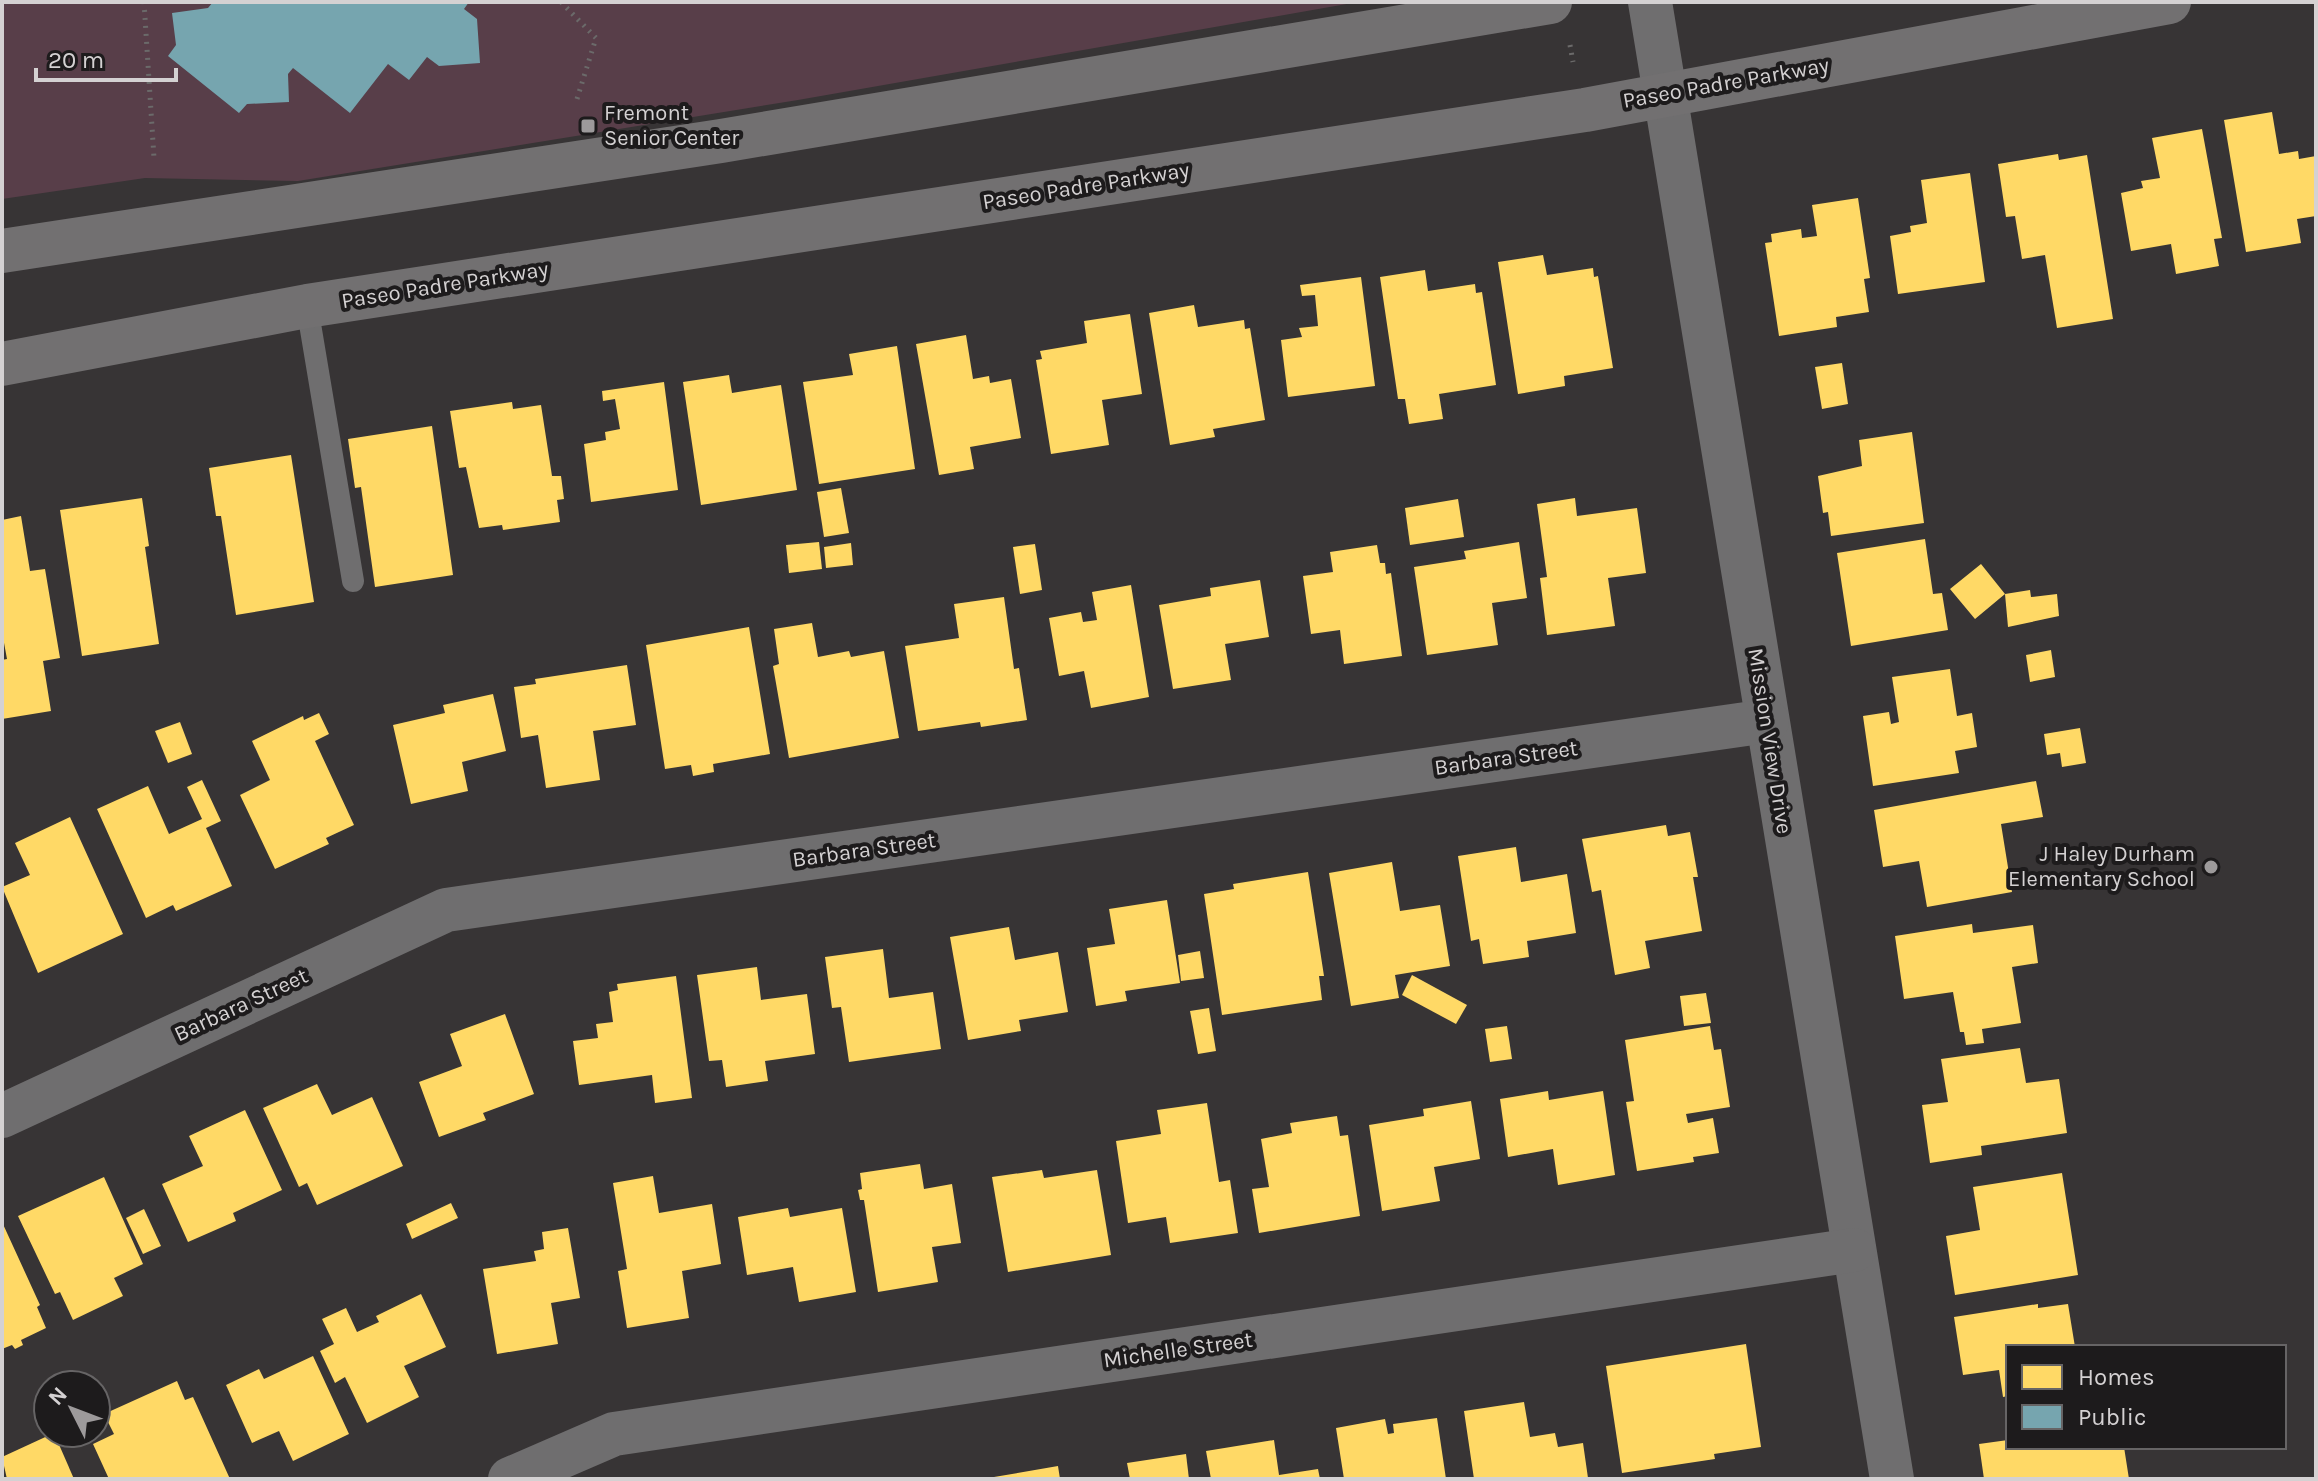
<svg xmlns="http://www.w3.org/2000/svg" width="2318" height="1481" font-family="Karla,sans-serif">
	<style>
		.green { fill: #583e49 }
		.homes { fill: #ffd966 }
		.public { fill: #76a5af }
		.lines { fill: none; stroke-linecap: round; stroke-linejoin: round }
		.path { stroke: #6b6a6a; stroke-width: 5; stroke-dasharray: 2 6; stroke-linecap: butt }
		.lane { stroke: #6f6e6f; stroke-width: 22 }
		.street { stroke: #6f6e6f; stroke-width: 44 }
		.secondary { stroke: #727071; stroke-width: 44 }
		.poi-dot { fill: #9d9a9b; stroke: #1d1b1c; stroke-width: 3 }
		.labels { text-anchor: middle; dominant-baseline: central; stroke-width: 8; stroke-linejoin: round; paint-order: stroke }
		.street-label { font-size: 22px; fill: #d4d1d2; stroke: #1d1b1c }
		.poi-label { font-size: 22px; fill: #d4d1d2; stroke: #1d1b1c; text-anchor: start }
	</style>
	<rect width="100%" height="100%" fill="#373435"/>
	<polygon class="green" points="2,2 1358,2 798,100 298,181 145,178 2,199"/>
	<g class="homes">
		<polygon points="2272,112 2279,154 2298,151 2299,159 2316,156 2316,216 2297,219 2301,243 2246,252 2224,120"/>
		<polygon points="2202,129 2222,238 2214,239 2219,266 2176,274 2171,244 2131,251 2121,193 2143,188 2141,181 2160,178 2152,138"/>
		<polygon points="2058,154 2059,160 2087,155 2113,319 2057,328 2045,255 2022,259 2015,216 2006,217 1998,164"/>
		<polygon points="1970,173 1985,282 1898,294 1890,236 1911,232 1910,226 1927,223 1921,180"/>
		<polygon points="1858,198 1870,278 1864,279 1869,312 1836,317 1837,327 1779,336 1765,243 1772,242 1771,234 1801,229 1802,238 1817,236 1812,205"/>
		<polygon points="1543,255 1547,275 1593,268 1594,277 1598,276 1613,368 1564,376 1565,386 1518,394 1498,262"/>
		<polygon points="1425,270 1428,291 1475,284 1476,293 1482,292 1496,385 1439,394 1443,419 1409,424 1405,399 1398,399 1380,277"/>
		<polygon points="1361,277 1375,386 1288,397 1281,340 1302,337 1299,328 1318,326 1315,295 1302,296 1300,285"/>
		<polygon points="1194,305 1198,327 1244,320 1245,329 1250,328 1265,420 1213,429 1215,437 1170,445 1149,313"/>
		<polygon points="1130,314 1142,394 1102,400 1109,445 1051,454 1036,360 1042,359 1040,351 1087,343 1084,321"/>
		<polygon points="966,335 973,379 989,376 990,383 1011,379 1021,438 970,447 974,469 939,475 916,344"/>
		<polygon points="897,346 915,469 819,484 803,382 853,375 849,354"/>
		<polygon points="1842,363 1848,404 1822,409 1815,367"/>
		<polygon points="729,375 732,393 781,385 797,490 701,505 683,382"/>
		<polygon points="664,382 678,490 591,502 584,444 606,440 605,432 620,429 615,399 603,401 602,391"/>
		<polygon points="512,402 513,409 541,405 552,476 561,476 564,499 557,500 560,522 503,530 502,525 479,528 466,467 459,468 450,411"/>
		<polygon points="432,426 453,575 375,587 361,487 355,488 348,439"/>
		<polygon points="1912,432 1924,523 1831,536 1828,512 1823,513 1818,476 1862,466 1859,440"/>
		<polygon points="291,455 314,602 236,615 221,516 216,516 209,468"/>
		<polygon points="841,488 849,533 824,537 817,492"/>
		<polygon points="142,498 149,546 145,547 159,644 82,656 60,510"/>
		<polygon points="1575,498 1577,516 1637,508 1646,573 1608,578 1615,626 1547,635 1540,578 1547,577 1537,504"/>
		<polygon points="1458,499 1464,537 1410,545 1405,508"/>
		<polygon points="21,516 30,571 45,569 60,658 43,661 51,711 2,719 2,660 7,659 2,632 2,520"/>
		<polygon points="1925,539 1933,594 1942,593 1948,630 1851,646 1837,553"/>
		<polygon points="819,542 822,569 789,573 786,545"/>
		<polygon points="1519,542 1527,598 1492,603 1498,645 1427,655 1414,567 1466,559 1464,551"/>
		<polygon points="851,543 853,565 826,568 824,547"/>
		<polygon points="1035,544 1042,590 1020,594 1013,547"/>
		<polygon points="1377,545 1380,563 1385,563 1386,574 1391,573 1402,656 1344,664 1340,630 1311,634 1303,576 1333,572 1330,552"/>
		<polygon points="1981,564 2005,594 2030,590 2031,597 2057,594 2059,616 2008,627 2005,594 1975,619 1950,589"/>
		<polygon points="1260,580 1269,637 1225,644 1231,680 1173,689 1159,605 1211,596 1210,588"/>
		<polygon points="1131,585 1149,697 1091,708 1084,671 1059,676 1049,618 1081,612 1083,622 1097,620 1092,592"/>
		<polygon points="1004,597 1014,669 1019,668 1027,720 981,727 980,722 918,731 905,646 959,638 954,604"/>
		<polygon points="812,623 818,657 849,651 851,657 884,651 899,738 789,758 773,666 779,664 774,629"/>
		<polygon points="749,627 770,754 713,764 714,772 693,776 691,765 665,769 646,645"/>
		<polygon points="2051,650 2055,677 2030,682 2026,655"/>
		<polygon points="627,665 636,725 593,731 600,780 546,788 538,735 521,738 514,687 536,684 535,679"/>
		<polygon points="1950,669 1957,716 1972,713 1977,747 1955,751 1959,773 1873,786 1863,716 1889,712 1891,724 1899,722 1892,677"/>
		<polygon points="493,694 506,751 462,762 468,791 411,804 393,725 445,713 443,705"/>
		<polygon points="319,713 329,734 315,741 354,825 326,838 329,844 275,869 240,795 270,780 252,741 303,716 304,720"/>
		<polygon points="180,722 192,754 168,763 155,731"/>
		<polygon points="2080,728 2086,763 2062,767 2060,753 2047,755 2044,734"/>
		<polygon points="202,780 221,821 206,828 232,886 176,911 173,905 146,918 97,809 148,786 169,834 202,819 187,787"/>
		<polygon points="2036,781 2043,817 2001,824 2012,892 1927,907 1919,861 1883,867 1874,810"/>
		<polygon points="70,817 123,934 38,973 2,887 30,875 15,843"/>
		<polygon points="1666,825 1668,836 1690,832 1698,877 1693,877 1702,931 1645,941 1650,968 1615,975 1601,890 1592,892 1582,839"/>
		<polygon points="1516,847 1521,882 1567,874 1576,933 1527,941 1529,957 1483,964 1479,939 1471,941 1458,856"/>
		<polygon points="1392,862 1400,911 1440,905 1450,966 1395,975 1399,998 1351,1006 1329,873"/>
		<polygon points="1308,872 1324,976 1319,976 1322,1000 1222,1015 1204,894 1234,889 1233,884"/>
		<polygon points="1167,900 1180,983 1125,991 1127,1001 1096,1006 1087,948 1115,944 1109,909"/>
		<polygon points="1972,924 1973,933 2033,925 2038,963 2012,967 2021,1023 1982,1029 1984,1043 1966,1045 1964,1032 1960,1032 1953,992 1904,999 1895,936"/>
		<polygon points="1009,927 1015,960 1058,952 1068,1012 1019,1020 1021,1031 968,1040 950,937"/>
		<polygon points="883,949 889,998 933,992 941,1049 849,1062 841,1007 832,1008 825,957"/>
		<polygon points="1200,951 1204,978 1181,981 1178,955"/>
		<polygon points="757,967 761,1000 807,994 815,1054 765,1061 768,1081 726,1087 722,1060 709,1061 697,975"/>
		<polygon points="1412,975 1467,1005 1456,1024 1402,995"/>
		<polygon points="676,976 692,1098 655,1103 652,1075 579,1085 573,1041 598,1038 596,1024 613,1022 609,992 618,990 617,984"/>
		<polygon points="1706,993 1711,1023 1684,1026 1680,996"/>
		<polygon points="1209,1008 1216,1051 1198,1054 1190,1011"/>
		<polygon points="505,1014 534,1094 483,1113 486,1120 439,1137 419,1082 462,1066 450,1034"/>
		<polygon points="1507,1026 1512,1059 1490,1062 1485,1029"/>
		<polygon points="1710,1026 1714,1050 1721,1049 1730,1107 1686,1114 1688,1123 1713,1118 1719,1153 1693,1157 1694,1162 1637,1171 1626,1102 1634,1101 1625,1040"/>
		<polygon points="2020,1048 2026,1083 2059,1079 2067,1133 1981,1146 1982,1155 1930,1163 1922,1105 1948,1102 1941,1059"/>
		<polygon points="317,1084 332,1115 372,1097 403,1166 317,1205 307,1183 299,1187 263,1108"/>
		<polygon points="1548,1091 1549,1100 1603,1091 1615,1175 1558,1185 1553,1149 1508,1157 1500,1099"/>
		<polygon points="1471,1101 1480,1159 1434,1167 1440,1201 1382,1211 1369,1125 1424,1116 1423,1109"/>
		<polygon points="1207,1103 1219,1182 1230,1180 1238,1233 1170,1243 1166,1217 1128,1223 1116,1141 1161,1134 1157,1110"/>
		<polygon points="245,1110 282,1190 233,1213 236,1221 188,1242 162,1184 203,1166 189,1136"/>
		<polygon points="1337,1116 1340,1136 1348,1135 1360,1216 1259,1233 1252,1189 1269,1187 1261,1139 1292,1133 1290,1123"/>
		<polygon points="920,1164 924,1189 952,1184 961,1243 932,1247 938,1282 878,1292 864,1200 860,1200 858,1190 862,1189 860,1173"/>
		<polygon points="1042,1170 1044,1178 1097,1170 1111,1255 1008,1272 992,1177"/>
		<polygon points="2062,1173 2078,1275 1955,1295 1946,1236 1980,1230 1973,1187"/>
		<polygon points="653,1176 659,1213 712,1204 721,1264 682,1271 689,1318 627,1328 618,1271 627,1269 613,1183"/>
		<polygon points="104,1177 143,1264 114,1278 123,1296 73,1320 60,1292 55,1294 18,1216"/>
		<polygon points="451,1203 458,1218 412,1239 406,1224"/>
		<polygon points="788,1208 790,1217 842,1208 856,1292 799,1302 793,1267 747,1275 738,1217"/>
		<polygon points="144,1209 161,1246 143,1254 126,1218"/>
		<polygon points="2,1222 40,1305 37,1307 46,1328 21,1340 23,1345 15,1349 12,1345 2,1349"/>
		<polygon points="568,1228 580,1298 551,1303 558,1344 497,1354 483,1269 536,1261 534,1251 544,1249 542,1232"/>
		<polygon points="421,1294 446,1347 404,1366 419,1397 367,1423 345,1377 335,1383 320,1351 334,1344 322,1319 346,1308 357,1332 379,1322 376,1316"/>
		<polygon points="2038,1304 2038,1308 2068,1304 2075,1347 2008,1347 2008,1396 2003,1397 1999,1370 1963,1375 1954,1317"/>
		<polygon points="1746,1344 1761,1447 1714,1454 1715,1459 1622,1473 1606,1366"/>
		<polygon points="313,1356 349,1434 293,1461 279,1431 252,1443 226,1385 259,1369 264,1379"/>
		<polygon points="177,1381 185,1400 193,1397 230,1479 109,1479 93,1444 114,1434 104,1414"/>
		<polygon points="1524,1402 1530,1437 1555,1433 1558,1447 1583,1443 1588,1478 1474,1479 1464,1411"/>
		<polygon points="1437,1418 1446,1479 1344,1479 1336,1428 1385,1419 1388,1434 1394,1433 1393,1424"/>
		<polygon points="54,1433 74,1479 7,1479 2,1457"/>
		<polygon points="1274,1440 1279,1475 1318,1469 1320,1479 1211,1479 1206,1451"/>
		<polygon points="2008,1440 2008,1447 2124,1447 2129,1479 1984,1479 1979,1444"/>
		<polygon points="1186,1454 1189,1479 1130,1479 1127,1463"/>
		<polygon points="1058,1466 1060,1479 994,1479 994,1477"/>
	</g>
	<polygon class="public" points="213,2 469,2 464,9 477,19 480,63 439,66 427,57 409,80 388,64 350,113 293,68 288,74 289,102 247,104 239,113 168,56 176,45 172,13 208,8"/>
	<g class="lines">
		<g class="path">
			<polyline points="144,2 154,158"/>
			<polyline points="561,2 596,38 577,99"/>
			<polyline points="1570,45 1573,62"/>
		</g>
		<polyline class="lane" points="307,306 353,581"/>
		<g class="street">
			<polyline points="1650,2 1892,1479"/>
			<polyline points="2,1116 446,910 1767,721"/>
			<polyline points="510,1479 614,1434 1854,1250"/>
		</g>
		<g class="secondary">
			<polyline points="2,251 721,141 1550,2"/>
			<polyline points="2,364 307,306 1585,110 2169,2"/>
		</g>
	</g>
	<g class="poi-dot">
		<rect x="580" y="118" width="16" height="16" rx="4"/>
		<circle cx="2211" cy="867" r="8"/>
	</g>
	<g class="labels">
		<g class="street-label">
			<text transform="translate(1726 83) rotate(-10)">Paseo Padre Parkway</text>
			<text transform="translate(1086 186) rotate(-9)">Paseo Padre Parkway</text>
			<text transform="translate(445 285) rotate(-9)">Paseo Padre Parkway</text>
			<text transform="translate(1770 741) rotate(81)">Mission View Drive</text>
			<text transform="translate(1506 758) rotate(-8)">Barbara Street</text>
			<text transform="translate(864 850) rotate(-8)">Barbara Street</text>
			<text transform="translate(241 1005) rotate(-25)">Barbara Street</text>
			<text transform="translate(1178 1350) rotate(-8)">Michelle Street</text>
		</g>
		<g class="poi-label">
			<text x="604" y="113">Fremont<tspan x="604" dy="25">Senior Center</tspan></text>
			<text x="2195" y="854" text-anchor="end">J Haley Durham<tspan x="2195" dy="25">Elementary School</tspan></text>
		</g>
	</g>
	<rect width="2318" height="1481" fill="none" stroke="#d4d1d2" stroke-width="8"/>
	<rect x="2006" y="1345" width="280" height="104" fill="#1d1b1c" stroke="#666465" stroke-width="2"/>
	<rect x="2022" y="1365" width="40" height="24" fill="#ffd966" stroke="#666465" stroke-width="2"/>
	<text x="2078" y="1385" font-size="24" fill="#d4d1d2">Homes</text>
	<rect x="2022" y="1405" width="40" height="24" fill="#76a5af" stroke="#666465" stroke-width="2"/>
	<text x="2078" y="1425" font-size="24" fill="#d4d1d2">Public</text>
	<g transform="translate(72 1409) rotate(312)"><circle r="38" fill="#1d1b1c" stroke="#666465" stroke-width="2"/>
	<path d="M0-6L14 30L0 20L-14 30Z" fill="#9d9a9b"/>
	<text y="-12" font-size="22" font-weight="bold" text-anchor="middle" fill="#d4d1d2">N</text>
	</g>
	<path d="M36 68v12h140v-12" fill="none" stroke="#d4d1d2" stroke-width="4"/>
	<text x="48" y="68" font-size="24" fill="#d4d1d2" stroke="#1d1b1c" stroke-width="6" paint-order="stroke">20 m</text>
</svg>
